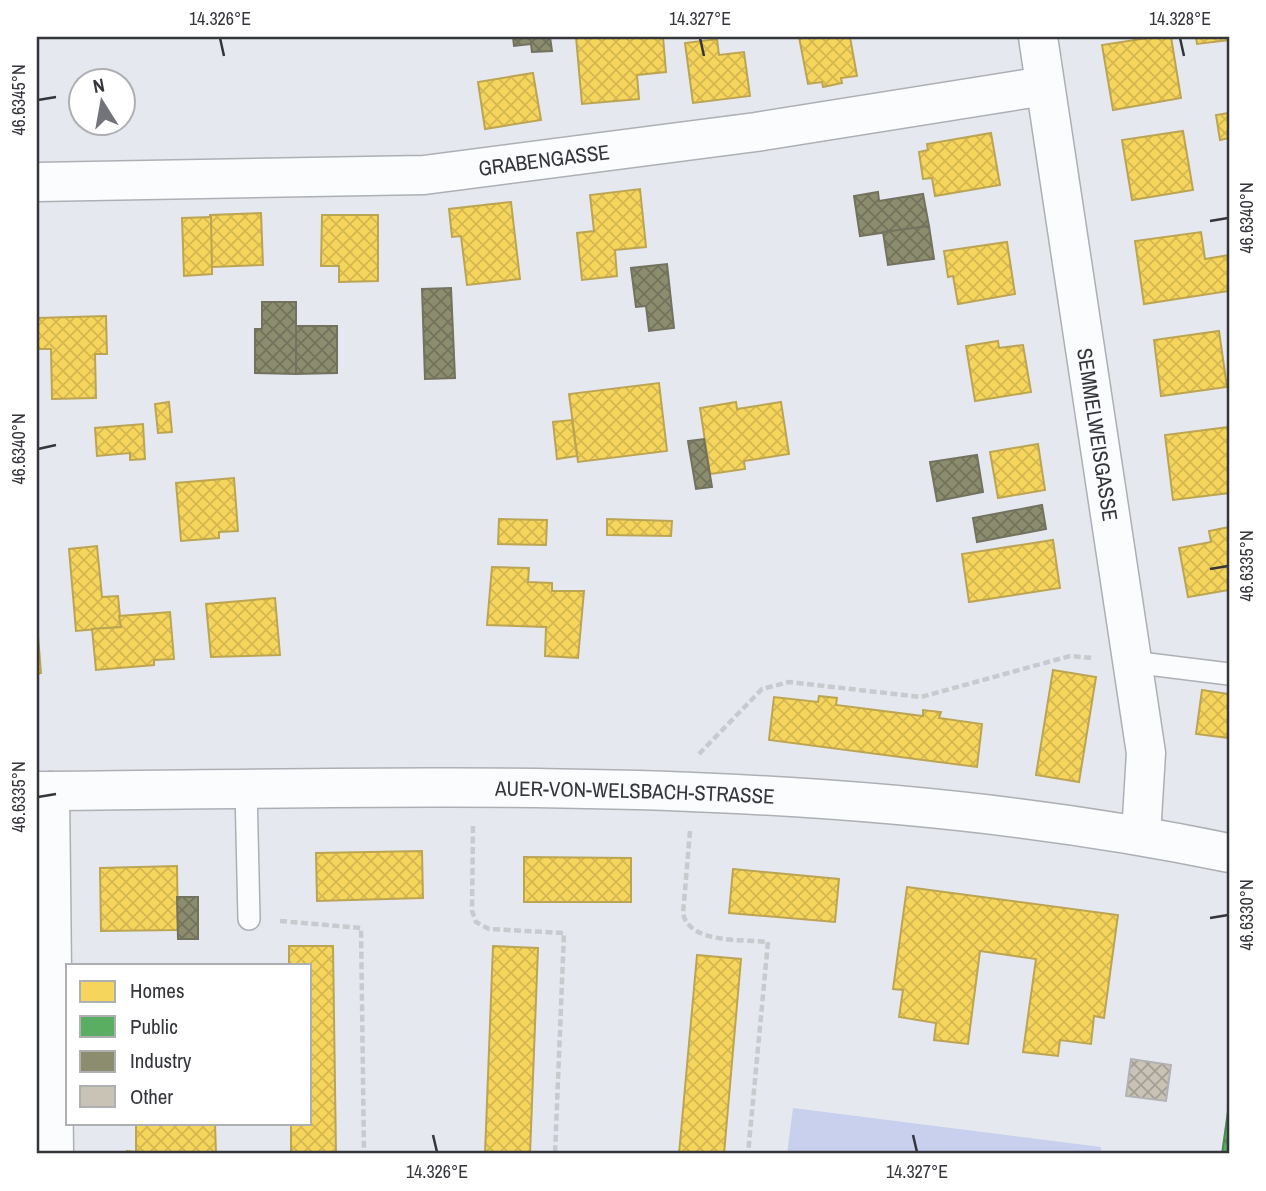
<svg xmlns="http://www.w3.org/2000/svg" width="1266" height="1191" font-family="'Archivo Narrow',sans-serif">
	<style>
		.pitch { fill: #c8d0ee }
		.homes { fill: url(#homes-cross-hatch); stroke: #bca552; stroke-width: 2 }
		.public { fill: url(#public-cross-hatch); stroke: #4f8a56; stroke-width: 2 }
		.industry { fill: url(#industry-cross-hatch); stroke: #72725f; stroke-width: 2 }
		.building { fill: url(#building-cross-hatch); stroke: #b2b2b4; stroke-width: 2 }
		.lines { fill: none; stroke-linecap: round; stroke-linejoin: round }
		.service-casing { stroke: #aeafb5; stroke-width: 24 }
		.minor-casing { stroke: #aeafb5; stroke-width: 41 }
		.path { stroke: #c9cacd; stroke-width: 4.5; stroke-dasharray: 7 3.5; stroke-linecap: butt }
		.service { stroke: #fbfcfd; stroke-width: 21 }
		.minor { stroke: #fbfcfd; stroke-width: 38 }
		.ticks { fill: none; stroke: #34363b; stroke-width: 2.5 }
		.labels { text-anchor: middle; dominant-baseline: central; stroke-width: 7; stroke-linejoin: round; paint-order: stroke }
		.street-label { font-size: 21px; fill: #34363b; stroke: #fff }
		.neatline { fill: none; stroke: #34363b; stroke-width: 2.5 }
		.ticks-label { font-size: 18px; text-anchor: middle; fill: #34363b }
	</style>
	<defs>
		<pattern id="homes-cross-hatch" width="8" height="8" patternUnits="userSpaceOnUse" patternTransform="scale(1.75)"><rect width="8" height="8" fill="#f6d55c"/><path d="M0 0l8 8M0 8l8-8" fill="none" stroke="#d4b751"/></pattern>
		<pattern id="public-cross-hatch" width="8" height="8" patternUnits="userSpaceOnUse" patternTransform="scale(1.75)"><rect width="8" height="8" fill="#5aae61"/><path d="M0 0l8 8M0 8l8-8" fill="none" stroke="#4b8e51"/></pattern>
		<pattern id="industry-cross-hatch" width="8" height="8" patternUnits="userSpaceOnUse" patternTransform="scale(1.75)"><rect width="8" height="8" fill="#8c8c6e"/><path d="M0 0l8 8M0 8l8-8" fill="none" stroke="#73735c"/></pattern>
		<pattern id="building-cross-hatch" width="8" height="8" patternUnits="userSpaceOnUse" patternTransform="scale(1.75)"><rect width="8" height="8" fill="#c9c3b6"/><path d="M0 0l8 8M0 8l8-8" fill="none" stroke="#a49f95"/></pattern>
	</defs>
	<rect width="100%" height="100%" fill="#e6e8f0"/>
	<polygon class="pitch" points="793,1108 1101,1147 1101,1154 787,1154"/>
	<g class="homes">
		<polygon points="576,37 663,37 666,72 637,75 639,99 582,104"/>
		<polygon points="799,37 850,37 857,76 841,78 842,83 823,87 822,82 808,84"/>
		<polygon points="1154,37 1171,37 1181,98 1113,110 1102,45"/>
		<polygon points="1196,37 1229,37 1229,40 1197,44"/>
		<polygon points="717,39 719,55 744,52 750,96 693,103 685,43"/>
		<polygon points="533,73 541,120 485,129 478,82"/>
		<polygon points="1229,113 1229,138 1220,140 1216,115"/>
		<polygon points="1183,131 1193,190 1132,200 1122,140"/>
		<polygon points="991,133 1000,185 935,196 932,178 923,179 919,152 928,150 927,144"/>
		<polygon points="640,189 646,247 615,250 617,276 582,280 577,233 594,231 590,195"/>
		<polygon points="511,202 520,279 467,285 461,236 452,237 449,209"/>
		<polygon points="261,213 263,265 212,267 210,215"/>
		<polygon points="322,215 378,215 378,281 339,282 339,266 321,266"/>
		<polygon points="211,217 212,274 184,276 182,218"/>
		<polygon points="1201,232 1205,259 1229,255 1229,291 1144,304 1135,241"/>
		<polygon points="1007,242 1015,294 958,304 953,276 948,277 944,251"/>
		<polygon points="106,316 107,354 95,354 96,398 52,399 51,349 38,349 37,318"/>
		<polygon points="1219,331 1227,387 1161,396 1154,340"/>
		<polygon points="998,341 999,348 1023,345 1031,392 975,401 966,346"/>
		<polygon points="659,383 667,451 578,462 569,394"/>
		<polygon points="169,402 172,432 158,433 155,404"/>
		<polygon points="736,402 737,409 781,402 789,454 744,461 745,469 710,474 700,408"/>
		<polygon points="572,420 577,456 557,459 553,422"/>
		<polygon points="143,424 145,459 130,460 130,453 97,456 95,428"/>
		<polygon points="1229,427 1229,493 1173,500 1165,435"/>
		<polygon points="1038,444 1045,490 998,498 990,452"/>
		<polygon points="234,478 238,531 219,532 219,538 181,541 176,483"/>
		<polygon points="499,519 547,520 546,545 498,544"/>
		<polygon points="607,519 672,521 671,536 607,535"/>
		<polygon points="1229,527 1229,590 1188,597 1179,548 1211,542 1209,531"/>
		<polygon points="1053,540 1060,588 969,602 962,554"/>
		<polygon points="97,546 102,597 118,596 121,627 76,631 69,549"/>
		<polygon points="492,567 529,568 528,582 552,583 552,591 584,591 578,658 545,656 546,627 487,625"/>
		<polygon points="275,598 280,655 211,657 206,604"/>
		<polygon points="170,612 174,659 154,660 154,665 96,670 92,629 121,627 119,616"/>
		<polygon points="38,636 41,673 37,674 37,636"/>
		<polygon points="1053,670 1096,677 1079,782 1036,775"/>
		<polygon points="1202,690 1229,694 1229,738 1196,734"/>
		<polygon points="819,696 837,698 836,705 923,716 923,710 941,712 939,718 982,724 977,767 769,740 774,697 818,702"/>
		<polygon points="422,851 423,898 317,901 316,853"/>
		<polygon points="524,857 631,858 631,902 524,902"/>
		<polygon points="177,866 178,930 101,931 100,868"/>
		<polygon points="733,869 839,879 835,922 729,913"/>
		<polygon points="907,887 1118,915 1104,1018 1094,1016 1091,1044 1060,1040 1058,1056 1023,1052 1036,959 980,951 968,1044 934,1040 936,1023 899,1017 903,990 893,989"/>
		<polygon points="289,946 333,946 336,1154 291,1154 291,1123 310,1123 310,965 289,965"/>
		<polygon points="493,946 538,948 530,1154 485,1154"/>
		<polygon points="697,955 741,959 724,1154 679,1154"/>
		<polygon points="136,1123 215,1123 216,1154 127,1154 127,1151 136,1152"/>
	</g>
	<polygon class="public" points="1229,1104 1229,1154 1222,1154"/>
	<g class="industry">
		<polygon points="513,37 550,37 552,51 532,52 531,44 514,46"/>
		<polygon points="878,192 879,201 923,194 929,226 860,236 854,196"/>
		<polygon points="929,226 934,259 888,265 883,232"/>
		<polygon points="667,264 674,328 649,331 646,306 636,307 631,268"/>
		<polygon points="451,288 455,378 425,379 422,289"/>
		<polygon points="262,302 296,302 296,374 255,373 255,329 262,329"/>
		<polygon points="296,326 337,326 337,373 296,374"/>
		<polygon points="704,439 712,487 696,489 688,441"/>
		<polygon points="977,455 983,492 937,501 930,462"/>
		<polygon points="1042,505 1046,529 977,542 973,518"/>
		<polygon points="177,897 198,897 198,939 178,939"/>
	</g>
	<polygon class="building" points="1131,1059 1171,1065 1166,1101 1126,1096"/>
	<g class="lines">
		<defs>
			<g id="service">
				<polyline points="1132,662 1229,674"/>
				<polyline points="246,789 249,919"/>
			</g>
			<g id="minor">
				<path id="s1" d="M 1038,37 L 1146,753 L 1141,835"/>
				<path id="s2" d="M 37,182 L 424,175 L 756,132 L 1044,86"/>
				<path id="s3" d="M 37,791 C 435,788 837,771 1229,853"/>
				<polyline points="50,791 54,1154"/>
			</g>
		</defs>
		<use href="#service" class="service-casing"/>
		<use href="#minor" class="minor-casing"/>
		<g class="path">
			<polyline points="699,754 762,689 789,682 921,697 1070,656 1093,658"/>
			<polyline points="473,826 472,911 476,922 489,929 564,933 555,1154"/>
			<path d="M 690,831 L 683,914 C 691,944 741,939 768,942 L 748,1154"/>
			<polyline points="280,921 361,928 364,1154"/>
		</g>
		<use href="#service" class="service"/>
		<use href="#minor" class="minor"/>
	</g>
	<path class="ticks" d="M 220,38 L 224,56M 700,38 L 704,56M 1180,38 L 1184,56M 38,100 L 56,97M 1210,221 L 1228,218M 38,449 L 56,445M 1210,569 L 1228,566M 38,797 L 56,794M 1210,918 L 1228,915M 433,1135 L 437,1152M 913,1135 L 917,1152"/>
	<g class="labels">
		<g class="street-label">
			<text stroke="none"><textPath href="#s2" startOffset="508">GRABENGASSE</textPath></text>
			<text stroke="none"><textPath href="#s1" startOffset="402">SEMMELWEISGASSE</textPath></text>
			<text stroke="none"><textPath href="#s3" startOffset="598">AUER-VON-WELSBACH-STRASSE</textPath></text>
		</g>
	</g>
	<rect width="1266" height="1191" fill="none" stroke="#ffffff" stroke-width="77"/>
	<rect x="66" y="964" width="245" height="161" fill="#ffffff" stroke="#aeafb1" stroke-width="2"/>
	<rect x="80" y="981" width="35" height="21" fill="#f6d55c" stroke="#aeafb1" stroke-width="2"/>
	<text x="130" y="998" font-size="21" fill="#34363b">Homes</text>
	<rect x="80" y="1016" width="35" height="21" fill="#5aae61" stroke="#aeafb1" stroke-width="2"/>
	<text x="130" y="1034" font-size="21" fill="#34363b">Public</text>
	<rect x="80" y="1051" width="35" height="21" fill="#8c8c6e" stroke="#aeafb1" stroke-width="2"/>
	<text x="130" y="1068" font-size="21" fill="#34363b">Industry</text>
	<rect x="80" y="1086" width="35" height="21" fill="#c9c3b6" stroke="#aeafb1" stroke-width="2"/>
	<text x="130" y="1104" font-size="21" fill="#34363b">Other</text>
	<g transform="translate(102 102) rotate(349)"><circle r="33" fill="#ffffff" stroke="#aeafb1" stroke-width="2"/>
	<path d="M0-5L12 26L0 18L-12 26Z" fill="#72747a"/>
	<text y="-10" font-size="19" font-weight="bold" text-anchor="middle" fill="#34363b">N</text>
	</g>
	<rect x="38" y="38" width="1190" height="1114" class="neatline"/>
	<g class="ticks-label">
		<text x="220" y="25">14.326°E</text>
		<text x="700" y="25">14.327°E</text>
		<text x="1180" y="25">14.328°E</text>
		<text transform="translate(19 100) rotate(-90)" y="6">46.6345°N</text>
		<text transform="translate(1247 218) rotate(-90)" y="6">46.6340°N</text>
		<text transform="translate(19 449) rotate(-90)" y="6">46.6340°N</text>
		<text transform="translate(1247 566) rotate(-90)" y="6">46.6335°N</text>
		<text transform="translate(19 797) rotate(-90)" y="6">46.6335°N</text>
		<text transform="translate(1247 915) rotate(-90)" y="6">46.6330°N</text>
		<text x="437" y="1178">14.326°E</text>
		<text x="917" y="1178">14.327°E</text>
	</g>
</svg>
